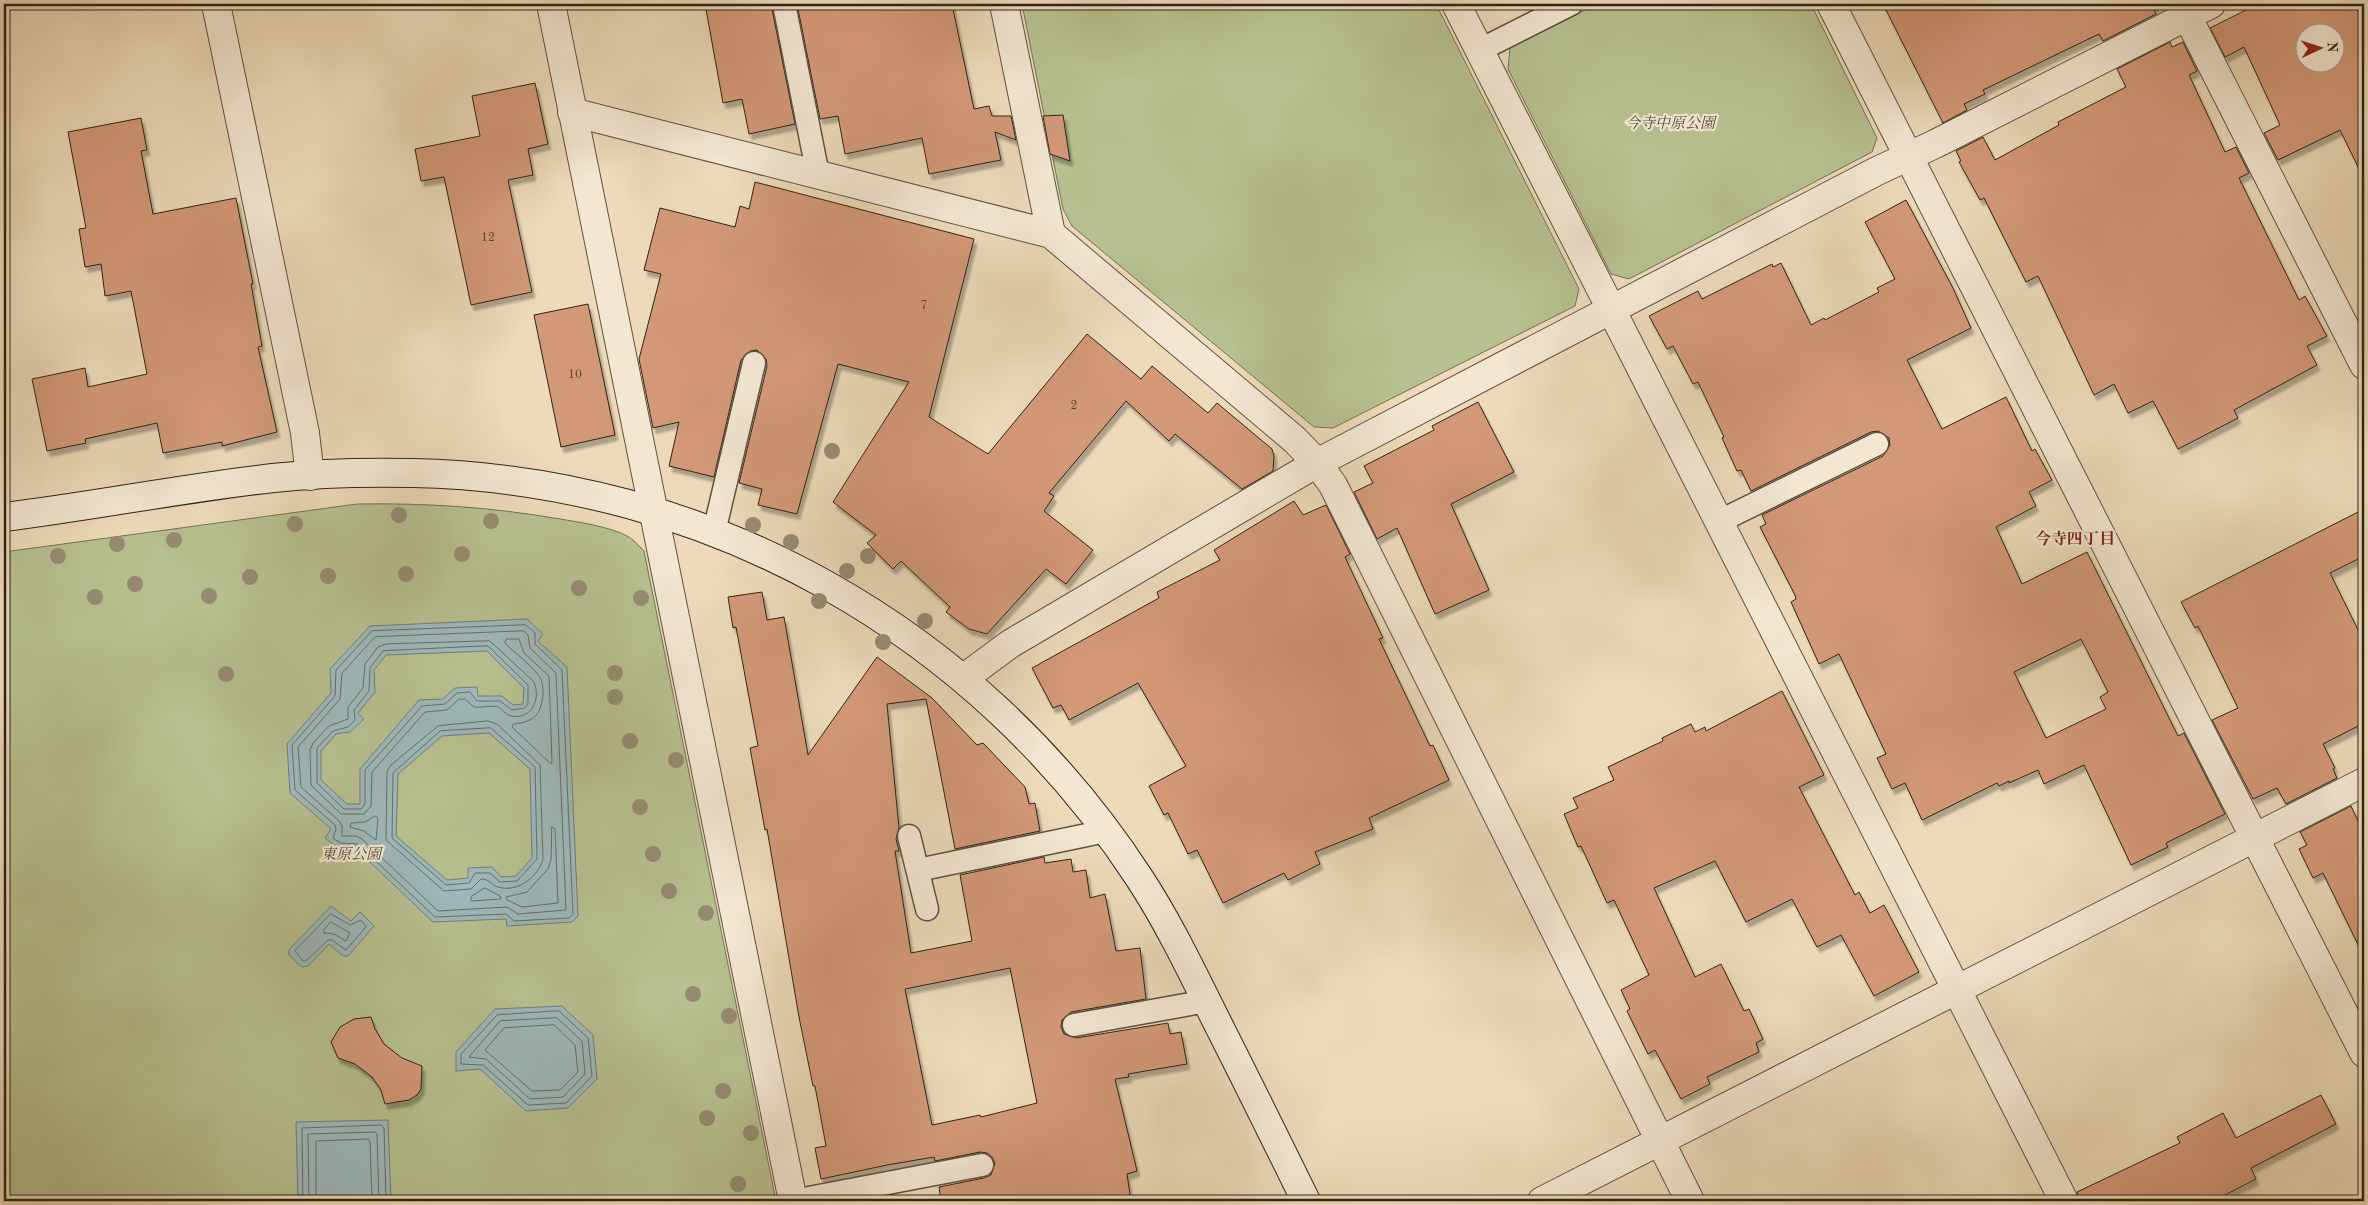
<svg xmlns="http://www.w3.org/2000/svg" width="2368" height="1205" font-family="'Old Standard TT','Noto Serif JP',serif">
	<style>
		.green { fill: #b7c090; stroke: #727254 }
		.water { fill: #9eb8ba; stroke: #717d7a; fill-rule: evenodd }
		.lines { fill: none; stroke-linecap: round; stroke-linejoin: round }
		.shore { stroke: #666e6a; stroke-width: 1 }
		.building { fill: #d39878; stroke: #2e2419; fill-rule: evenodd; filter: url(#shadow) }
		.lane-casing { stroke: #5e5241; stroke-width: 25 }
		.street-casing { stroke: #5e5241; stroke-width: 30 }
		.secondary-casing { stroke: #2e2419; stroke-width: 30 }
		.lane { stroke: #f3e7d2; stroke-width: 22 }
		.street { stroke: #f3e7d2; stroke-width: 28 }
		.secondary { stroke: #f3e7d2; stroke-width: 28 }
		.tree { fill: #968b72 }
		.labels { text-anchor: middle; dominant-baseline: central; stroke-width: 4.5; stroke-linejoin: round; paint-order: stroke }
		.number-label { font-size: 12px; fill: #574131 }
		.park-label { font-size: 15px; font-style: italic; fill: #504b37; stroke: #f3e7d2 }
		.neighbourhood-label { font-size: 16px; font-weight: bold; fill: #7a1f14; stroke: #f3e7d2 }
	</style>
	<defs>
		<filter id="shadow"><feDropShadow dx="3" dy="5.5" stdDeviation="1" flood-color="#0004"/></filter>
	</defs>
	<rect width="100%" height="100%" fill="#ecdab9"/>
	<filter id="stains"><feTurbulence type="fractalNoise" baseFrequency=".004" numOctaves="4"/><feColorMatrix values="0 0 0 0 .2 0 0 0 0 .09 0 0 0 0 .02 0 0 0 .5 -.17"/></filter>
	<radialGradient id="worn" r=".72"><stop offset=".6" stop-color="#630" stop-opacity="0"/><stop offset="1" stop-color="#630" stop-opacity=".3"/></radialGradient>
	<g class="green">
		<polygon points="1022,4 1436,4 1579,289 1575,306 1333,428 1314,427 1072,226 1063,209"/>
		<polygon points="1597,4 1811,4 1877,138 1872,152 1629,279 1611,274 1508,69 1510,48"/>
		<path d="M 357,504 C 428,503 490,507 560,519 C 578,522 611,527 627,536 C 633,539 639,546 644,551 L 776,1201 L 4,1201 L 4,552 Z"/>
	</g>
	<g class="water">
		<path d="M 527,619 L 543,634 L 538,641 L 567,667 L 578,916 L 572,922 L 507,926 L 506,919 L 433,922 L 354,847 L 338,848 L 325,838 L 331,829 L 290,793 L 287,744 L 331,693 L 330,669 L 370,626 ZM 487,651 L 524,688 L 523,704 L 513,705 L 502,696 L 478,696 L 477,687 L 455,688 L 443,699 L 419,700 L 360,769 L 360,804 L 347,804 L 321,780 L 321,751 L 336,734 L 350,732 L 364,719 L 358,713 L 375,692 L 374,670 L 386,655 ZM 489,733 L 530,769 L 532,858 L 516,876 L 501,877 L 492,867 L 468,868 L 468,878 L 447,880 L 396,836 L 398,774 L 442,736 Z"/>
		<polygon points="331,906 351,921 360,912 374,926 348,956 343,956 329,944 308,966 302,967 289,955 289,950"/>
		<polygon points="562,1006 593,1035 597,1079 568,1108 526,1111 480,1069 456,1071 456,1052 495,1009"/>
		<polygon points="388,1120 391,1201 298,1201 296,1122"/>
	</g>
	<g class="lines">
		<g class="shore">
			<polygon points="526,625 535,633 535,644 562,670 573,914 569,918 514,921 506,914 435,917 358,844 340,843 333,838 336,829 335,825 295,790 292,745 335,696 336,670 372,631"/>
			<polygon points="524,631 528,635 530,648 556,673 566,910 518,914 507,907 438,911 362,839 356,836 342,836 342,826 339,821 301,787 298,747 340,699 342,673 375,637"/>
			<path d="M 507,639 L 519,639 L 524,653 L 549,676 L 552,762 L 551,764 L 512,727 L 513,724 C 533,722 541,716 543,695 C 543,689 543,682 539,676 C 530,664 516,654 505,643 Z"/>
			<path d="M 490,641 L 534,682 C 541,699 532,720 511,716 C 505,715 503,709 498,707 C 491,705 481,708 474,707 L 465,699 L 459,699 L 447,710 L 425,712 L 372,772 L 371,806 L 364,814 L 341,814 L 311,785 L 310,750 L 313,743 L 329,726 L 348,719 L 348,707 L 363,688 L 365,664 L 378,647 L 386,644 Z"/>
			<polygon points="488,646 528,685 528,704 525,708 512,710 500,701 477,701 470,692 457,693 445,704 422,706 365,770 365,804 361,809 344,809 317,783 317,748 333,731 348,727 355,720 354,710 369,691 370,668 383,651"/>
			<path d="M 488,721 L 497,724 L 540,765 L 543,860 C 537,877 518,893 498,887 C 491,885 490,879 481,879 L 471,889 L 444,891 L 386,840 L 387,771 L 391,765 L 438,726 Z"/>
			<polygon points="491,728 535,767 537,859 517,881 500,882 490,873 475,873 469,883 446,885 392,838 393,773 440,731"/>
			<polygon points="375,816 378,818 376,840 364,831 350,827 351,823 365,822"/>
			<polygon points="552,827 555,829 558,903 522,907 507,900 506,897 527,892 548,869 551,860"/>
			<polygon points="485,888 500,896 501,899 471,901 471,897"/>
			<polygon points="331,914 350,925 361,920 366,927 346,950 332,940 328,940 306,961 303,961 295,951"/>
			<polygon points="331,922 350,933 346,941 334,934 324,933 324,930"/>
			<polygon points="559,1011 588,1038 592,1076 566,1103 528,1105 483,1065 461,1064 461,1054 497,1015"/>
			<polygon points="557,1018 582,1041 585,1074 563,1097 530,1099 486,1059 469,1057 500,1021"/>
			<polygon points="554,1025 575,1045 578,1072 560,1090 532,1091 485,1050 504,1028"/>
			<polyline points="303,1201 302,1128 381,1125 384,1128 386,1201"/>
			<polyline points="309,1201 308,1134 375,1132 377,1134 379,1201"/>
			<polyline points="316,1201 316,1141 368,1139 370,1142 372,1201"/>
		</g>
	</g>
	<g class="building">
		<polygon points="705,4 771,4 795,124 749,134 742,99 723,103"/>
		<polygon points="797,4 952,4 974,109 989,106 992,116 1011,116 1016,140 995,132 1001,160 929,174 922,138 845,154 838,116 820,119"/>
		<polygon points="1883,4 2161,4 2153,8 2156,14 2103,41 2099,34 1983,90 1985,94 1964,104 1967,110 1943,123"/>
		<path d="M 2258,4 L 2354,4 L 2364,23 L 2364,179 L 2340,130 L 2278,160 L 2264,133 L 2280,125 L 2244,47 L 2225,57 L 2210,28 ZM 2306,32 L 2336,32 L 2336,62 L 2306,62 Z"/>
		<polygon points="2170,42 2172,47 2183,42 2197,71 2189,75 2225,152 2236,147 2249,173 2239,178 2299,300 2305,296 2327,336 2307,346 2317,365 2234,410 2238,418 2178,449 2153,401 2128,413 2114,384 2094,395 2038,276 2026,282 1984,198 1980,200 1959,162 1961,161 1956,151 1983,137 1995,160 2059,125 2058,122 2126,87 2117,69"/>
		<polygon points="535,83 548,144 528,149 533,175 508,180 532,292 471,305 444,177 421,181 415,149 480,136 472,96"/>
		<polygon points="1063,115 1070,161 1050,154 1043,116"/>
		<polygon points="141,118 147,150 141,151 153,214 236,198 253,284 251,284 262,346 258,347 277,432 222,446 222,442 163,453 157,423 85,439 86,443 47,451 32,379 85,368 88,387 147,374 131,291 105,296 101,264 85,267 79,229 86,228 68,132"/>
		<polygon points="755,182 974,239 929,417 988,454 1087,334 1141,379 1152,366 1208,413 1217,403 1272,449 1274,456 1273,471 1242,489 1175,434 1169,441 1126,401 1049,493 1054,496 1044,511 1093,550 1066,584 1046,569 987,634 969,629 946,612 950,607 901,561 893,569 867,543 876,535 833,502 909,382 838,364 797,514 758,505 762,489 739,483 767,366 766,359 757,350 750,351 741,360 714,477 669,466 679,422 653,428 639,359 661,274 644,270 660,208 735,227 740,206 749,209"/>
		<path d="M 1906,200 L 1953,288 L 1971,328 L 1907,360 L 1942,429 L 2006,397 L 2032,451 L 2035,449 L 2052,480 L 2029,492 L 2036,506 L 1996,527 L 2022,584 L 2087,552 L 2178,736 L 2184,733 L 2225,814 L 2166,843 L 2168,847 L 2131,865 L 2084,765 L 2044,784 L 2038,770 L 2009,783 L 2009,781 L 1999,786 L 1997,783 L 1922,820 L 1905,783 L 1892,789 L 1877,758 L 1886,754 L 1839,654 L 1819,664 L 1791,602 L 1796,599 L 1795,595 L 1760,527 L 1766,524 L 1762,515 L 1883,456 L 1890,445 L 1889,438 L 1878,431 L 1871,432 L 1751,491 L 1741,470 L 1737,471 L 1722,438 L 1724,437 L 1698,382 L 1693,384 L 1673,346 L 1667,349 L 1649,316 L 1698,291 L 1702,299 L 1772,264 L 1773,267 L 1781,263 L 1811,325 L 1824,318 L 1825,320 L 1879,292 L 1877,288 L 1895,279 L 1865,222 ZM 2081,639 L 2108,692 L 2100,697 L 2106,709 L 2046,738 L 2014,672 Z"/>
		<polygon points="588,304 615,435 561,447 534,315"/>
		<polygon points="1478,402 1514,472 1451,504 1489,590 1435,614 1397,528 1377,539 1354,492 1373,483 1364,466 1434,430 1432,426"/>
		<polygon points="1294,501 1303,515 1326,505 1350,554 1345,557 1383,638 1379,639 1430,746 1433,745 1449,780 1369,818 1373,829 1315,852 1320,864 1288,880 1284,873 1223,903 1197,850 1188,854 1168,813 1164,815 1149,786 1186,766 1138,683 1069,720 1061,705 1053,708 1032,668 1159,598 1157,592 1220,560 1214,550"/>
		<polygon points="2364,509 2364,556 2330,573 2364,642 2364,723 2323,744 2335,768 2333,769 2337,778 2286,804 2277,788 2253,799 2212,720 2238,708 2198,626 2195,628 2181,602"/>
		<path d="M 762,592 L 767,620 L 784,617 L 808,755 L 877,657 L 932,698 L 977,745 L 983,743 L 1025,787 L 1029,804 L 1035,803 L 1040,831 L 955,849 L 926,699 L 887,704 L 899,828 L 896,839 L 899,851 L 895,851 L 911,953 L 972,941 L 960,875 L 1044,857 L 1045,863 L 1071,859 L 1073,872 L 1086,870 L 1090,898 L 1105,894 L 1116,951 L 1140,948 L 1146,999 L 1071,1012 L 1062,1020 L 1061,1027 L 1064,1034 L 1076,1038 L 1168,1023 L 1170,1034 L 1181,1032 L 1187,1064 L 1128,1074 L 1129,1077 L 1115,1079 L 1137,1171 L 1127,1174 L 1131,1201 L 941,1201 L 939,1187 L 984,1178 L 991,1175 L 995,1163 L 992,1157 L 987,1153 L 980,1152 L 935,1161 L 934,1157 L 887,1165 L 821,1179 L 815,1148 L 826,1146 L 815,1086 L 813,1086 L 799,1017 L 767,829 L 765,830 L 750,748 L 758,746 L 736,627 L 733,628 L 728,597 ZM 1010,968 L 1037,1103 L 981,1117 L 980,1115 L 932,1125 L 905,989 Z"/>
		<polygon points="1782,691 1824,775 1799,787 1855,895 1859,892 1870,913 1884,905 1919,972 1874,996 1841,935 1817,947 1792,899 1746,922 1715,861 1654,888 1695,977 1721,964 1744,1011 1749,1009 1763,1039 1756,1043 1759,1052 1707,1077 1710,1084 1681,1099 1655,1050 1648,1054 1627,1011 1630,1009 1621,990 1649,975 1614,900 1607,903 1581,846 1578,847 1564,814 1578,808 1573,798 1614,780 1608,767 1663,741 1662,738 1691,724 1695,732 1705,727 1706,731"/>
		<polygon points="2351,806 2364,834 2364,957 2323,873 2313,878 2299,849 2307,845 2300,832"/>
		<polygon points="371,1017 375,1029 384,1044 402,1058 422,1066 421,1089 417,1095 409,1100 385,1104 381,1090 372,1077 355,1064 338,1058 331,1042 340,1027 354,1019"/>
		<polygon points="2321,1095 2336,1124 2251,1168 2256,1179 2213,1201 2080,1201 2077,1192 2180,1143 2177,1137 2223,1113 2236,1138"/>
	</g>
	<g class="lines">
		<defs>
			<g id="lane">
				<polyline points="784,4 818,175"/>
				<polyline points="1480,50 1571,4"/>
				<polyline points="1718,522 1877,444"/>
				<polyline points="714,532 754,363"/>
				<polyline points="909,836 927,909"/>
				<polyline points="918,870 1106,831"/>
				<polyline points="1074,1025 1207,1001"/>
				<polyline points="793,1201 982,1165"/>
			</g>
			<g id="street">
				<polyline points="216,4 305,433 310,476"/>
				<polyline points="551,4 793,1201"/>
				<polyline points="1004,4 1051,234"/>
				<polyline points="1456,4 2064,1201"/>
				<polyline points="1831,4 2364,1053"/>
				<polyline points="2181,4 2364,365"/>
				<polyline points="572,112 1051,234 1295,440 1317,463 1333,485 1690,1201"/>
				<polyline points="964,678 1010,644 1317,463 1877,171 1935,144 2211,4"/>
				<polyline points="1542,1201 2364,782"/>
			</g>
			<path id="secondary" d="M 4,517 C 94,506 183,488 273,478 C 319,473 367,472 413,473 C 708,479 979,631 1140,879 C 1170,925 1193,974 1218,1024 C 1248,1083 1277,1142 1306,1201"/>
		</defs>
		<use href="#lane" class="lane-casing"/>
		<use href="#street" class="street-casing"/>
		<use href="#secondary" class="secondary-casing"/>
		<use href="#lane" class="lane"/>
		<use href="#street" class="street"/>
		<use href="#secondary" class="secondary"/>
	</g>
	<g class="tree">
		<circle cx="832" cy="451" r="8"/>
		<circle cx="399" cy="515" r="8"/>
		<circle cx="491" cy="521" r="8"/>
		<circle cx="295" cy="524" r="8"/>
		<circle cx="753" cy="525" r="8"/>
		<circle cx="174" cy="540" r="8"/>
		<circle cx="791" cy="542" r="8"/>
		<circle cx="117" cy="544" r="8"/>
		<circle cx="462" cy="554" r="8"/>
		<circle cx="58" cy="556" r="8"/>
		<circle cx="868" cy="556" r="8"/>
		<circle cx="847" cy="571" r="8"/>
		<circle cx="406" cy="574" r="8"/>
		<circle cx="328" cy="576" r="8"/>
		<circle cx="250" cy="577" r="8"/>
		<circle cx="135" cy="584" r="8"/>
		<circle cx="579" cy="588" r="8"/>
		<circle cx="209" cy="596" r="8"/>
		<circle cx="95" cy="597" r="8"/>
		<circle cx="641" cy="598" r="8"/>
		<circle cx="819" cy="601" r="8"/>
		<circle cx="925" cy="621" r="8"/>
		<circle cx="883" cy="642" r="8"/>
		<circle cx="615" cy="673" r="8"/>
		<circle cx="226" cy="674" r="8"/>
		<circle cx="615" cy="697" r="8"/>
		<circle cx="630" cy="741" r="8"/>
		<circle cx="676" cy="760" r="8"/>
		<circle cx="640" cy="807" r="8"/>
		<circle cx="653" cy="854" r="8"/>
		<circle cx="669" cy="891" r="8"/>
		<circle cx="706" cy="913" r="8"/>
		<circle cx="693" cy="994" r="8"/>
		<circle cx="729" cy="1016" r="8"/>
		<circle cx="723" cy="1091" r="8"/>
		<circle cx="707" cy="1118" r="8"/>
		<circle cx="751" cy="1133" r="8"/>
		<circle cx="738" cy="1184" r="8"/>
	</g>
	<g class="labels">
		<g class="number-label">
			<text x="488" y="238">12</text>
			<text x="924" y="306">7</text>
			<text x="575" y="375">10</text>
			<text x="1074" y="406">2</text>
		</g>
		<g class="park-label">
			<text x="1670" y="124">今寺中原公園</text>
			<text x="351" y="855">東原公園</text>
		</g>
		<g class="neighbourhood-label">
			<text x="2075" y="540">今寺四丁目</text>
		</g>
	</g>
	<rect width="2368" height="1205" fill="none" stroke="#ecdab9" stroke-width="20"/>
	<rect x="5" y="5" width="2358" height="1195" fill="none" stroke="#2e2419" stroke-width="2.5"/>
	<rect x="10" y="10" width="2348" height="1185" fill="none" stroke="#2e2419"/>
	<g transform="translate(2320 48) rotate(86)"><circle r="24" fill="#f3e7d2" stroke="#a49988"/>
	<path d="M0-4L9 19L0 12L-9 19Z" fill="#8f2418"/>
	<text y="-8" font-size="14" font-weight="bold" text-anchor="middle" fill="#2e2419">N</text>
	</g>
	<rect width="100%" height="100%" filter="url(#stains)"/>
	<rect width="100%" height="100%" fill="url(#worn)"/>
</svg>
